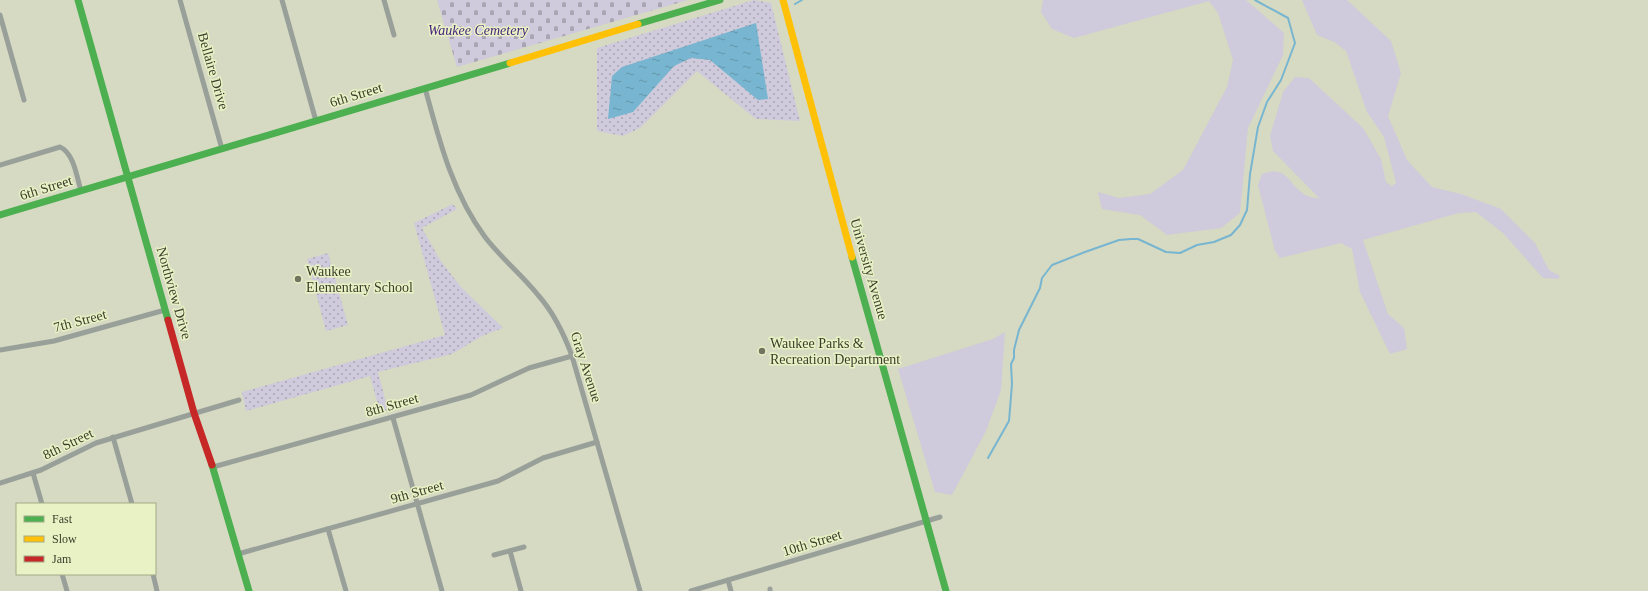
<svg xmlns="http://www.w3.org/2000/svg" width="1648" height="591" font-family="'Times New Roman',serif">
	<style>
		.green { fill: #cfcadc }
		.cemetery { fill: url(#cemetery-stones) }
		.park { fill: url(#park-dots) }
		.water { fill: url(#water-ripples) }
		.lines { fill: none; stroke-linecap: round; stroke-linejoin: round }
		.stream { stroke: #77b5d0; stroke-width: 2 }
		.street { stroke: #99a09a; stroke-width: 5 }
		.fast { stroke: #4caf50; stroke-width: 7 }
		.slow { stroke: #ffc107; stroke-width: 7 }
		.jam { stroke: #c62828; stroke-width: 7 }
		.poi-dot { fill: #717560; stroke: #e9f2c5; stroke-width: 1.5 }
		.labels { text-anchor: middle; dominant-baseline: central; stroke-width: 3; stroke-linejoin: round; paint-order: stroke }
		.park-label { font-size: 14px; font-style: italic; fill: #46257c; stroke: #e9f2c5 }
		.street-label { font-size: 14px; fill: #3b3e2c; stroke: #e9f2c5 }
		.poi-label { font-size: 14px; fill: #3b3e2c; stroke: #e9f2c5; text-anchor: start }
	</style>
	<defs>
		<pattern id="cemetery-stones" width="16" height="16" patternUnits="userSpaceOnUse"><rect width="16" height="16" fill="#cfcadc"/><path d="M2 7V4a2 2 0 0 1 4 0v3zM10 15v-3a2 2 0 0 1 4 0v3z" fill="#a9a5b3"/></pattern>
		<pattern id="park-dots" width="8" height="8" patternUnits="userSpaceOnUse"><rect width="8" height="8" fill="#cfcadc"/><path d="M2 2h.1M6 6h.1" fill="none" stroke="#a9a5b3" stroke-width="1.8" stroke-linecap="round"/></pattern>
		<pattern id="water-ripples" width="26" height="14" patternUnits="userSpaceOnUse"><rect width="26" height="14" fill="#77b5d0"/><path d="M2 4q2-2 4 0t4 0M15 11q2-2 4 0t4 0" fill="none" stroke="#6395a9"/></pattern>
	</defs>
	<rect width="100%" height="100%" fill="#d6dac2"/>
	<g class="green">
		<polygon points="1043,0 1246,0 1284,33 1283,55 1248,128 1240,213 1221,228 1167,235 1140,215 1102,209 1098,192 1119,198 1150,194 1183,170 1227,87 1233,60 1218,13 1209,1 1074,38 1052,29 1041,12"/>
		<path d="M 1302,0 L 1347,0 L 1391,41 L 1401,73 L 1388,116 L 1407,160 L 1432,187 L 1461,194 L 1501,209 L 1535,243 L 1549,270 L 1560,276 L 1558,279 L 1543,278 L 1503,233 L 1476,212 L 1459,213 L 1363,240 L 1388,314 L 1404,328 L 1407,349 L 1390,354 L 1360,292 L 1352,249 L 1341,243 L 1280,258 L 1275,251 L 1258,185 L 1262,174 C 1288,165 1287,183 1304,194 C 1308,197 1316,198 1320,199 L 1273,151 L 1270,136 L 1283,92 L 1295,77 L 1309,78 L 1363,128 L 1381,159 L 1386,182 L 1392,186 L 1396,183 L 1384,137 L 1367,112 L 1346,51 L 1334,42 L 1317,35 Z"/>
		<polygon points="1005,332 1001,390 986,431 952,495 935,492 898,369 993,339"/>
	</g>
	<polygon class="cemetery" points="437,0 688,0 457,67"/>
	<g class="park">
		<polygon points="754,0 771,3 800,121 756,119 697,71 640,128 623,136 597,131 597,48"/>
		<polygon points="453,204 457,209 422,228 440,260 461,287 503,328 482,336 452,354 378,372 388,410 380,412 370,376 246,411 242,392 445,335 414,223"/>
		<polygon points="328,253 348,325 326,331 307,259"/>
	</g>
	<polygon class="water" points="756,23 768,99 758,100 710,60 691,58 674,66 633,112 608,119 612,76 622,67"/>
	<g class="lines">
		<g class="stream">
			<polyline points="795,4 802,0"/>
			<polyline points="988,458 1009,421 1012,384 1011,364 1014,358 1014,350 1019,330 1040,288 1042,278 1052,265 1085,252 1119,240 1131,239 1138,239 1166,252 1180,253 1197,245 1214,242 1231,235 1240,225 1247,210 1250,174 1258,127 1267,102 1281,80 1295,43 1288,18 1255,0"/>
		</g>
		<g class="street">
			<polyline points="180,0 222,149"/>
			<polyline points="282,0 316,121"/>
			<polyline points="384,0 394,35"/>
			<polyline points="0,15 24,100"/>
			<path d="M 425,88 C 439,139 452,193 485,237 C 501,258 522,275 538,295 C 554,313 564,334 572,356 L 640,591"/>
			<path d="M 0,165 L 60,147 C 74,153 77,178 81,191"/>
			<polyline points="0,350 54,341 165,310"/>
			<polyline points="393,418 442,591"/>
			<polyline points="113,437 132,504"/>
			<polyline points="213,467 471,395 529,368 572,356"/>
			<polyline points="33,473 42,504"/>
			<polyline points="0,483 41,470 96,443 239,400"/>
			<polyline points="328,529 346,591"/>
			<polyline points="510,551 521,591"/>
			<polyline points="238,554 498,481 543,458 597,442"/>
			<polyline points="494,555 524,547"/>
			<polyline points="62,574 67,591"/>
			<polyline points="153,574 157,591"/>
			<polyline points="728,580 731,591"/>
			<polyline points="770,589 770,591"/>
			<polyline points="691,591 940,517"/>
		</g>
		<g class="fast">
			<polyline points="78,0 168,320"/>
			<polyline points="638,24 720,0"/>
			<polyline points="0,215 510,63"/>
			<polyline points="852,257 946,591"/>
			<polyline points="212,465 249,591"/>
		</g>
		<g class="slow">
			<polyline points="783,0 852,257"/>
			<polyline points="510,63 638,24"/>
		</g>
		<polyline class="jam" points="168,320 194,413 212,465"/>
	</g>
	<g class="poi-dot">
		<circle cx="298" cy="279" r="4"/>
		<circle cx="762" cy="351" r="4"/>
	</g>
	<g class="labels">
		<g class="park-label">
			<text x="478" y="30">Waukee Cemetery</text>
		</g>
		<g class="street-label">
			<text transform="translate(213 71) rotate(74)">Bellaire Drive</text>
			<text transform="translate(356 95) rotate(-17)">6th Street</text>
			<text transform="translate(46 188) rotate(-17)">6th Street</text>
			<text transform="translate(869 269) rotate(74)">University Avenue</text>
			<text transform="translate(174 293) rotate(74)">Northview Drive</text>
			<text transform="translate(80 321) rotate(-15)">7th Street</text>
			<text transform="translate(586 367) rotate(72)">Gray Avenue</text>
			<text transform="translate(392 405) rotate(-16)">8th Street</text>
			<text transform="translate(68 444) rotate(-26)">8th Street</text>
			<text transform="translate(417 492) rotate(-16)">9th Street</text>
			<text transform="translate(812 543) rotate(-17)">10th Street</text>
		</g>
		<g class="poi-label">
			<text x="306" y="271">Waukee<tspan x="306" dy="16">Elementary School</tspan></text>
			<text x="770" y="343">Waukee Parks &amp;<tspan x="770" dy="16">Recreation Department</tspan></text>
		</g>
	</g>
	<rect x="16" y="503" width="140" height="72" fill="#e9f2c5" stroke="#a3aa88"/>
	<rect x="24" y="516" width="20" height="6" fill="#4caf50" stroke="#a3aa88"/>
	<text x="52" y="523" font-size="12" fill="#3b3e2c">Fast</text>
	<rect x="24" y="536" width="20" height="6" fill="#ffc107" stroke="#a3aa88"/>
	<text x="52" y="543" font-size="12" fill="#3b3e2c">Slow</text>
	<rect x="24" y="556" width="20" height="6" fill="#c62828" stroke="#a3aa88"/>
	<text x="52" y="563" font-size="12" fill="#3b3e2c">Jam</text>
</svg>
